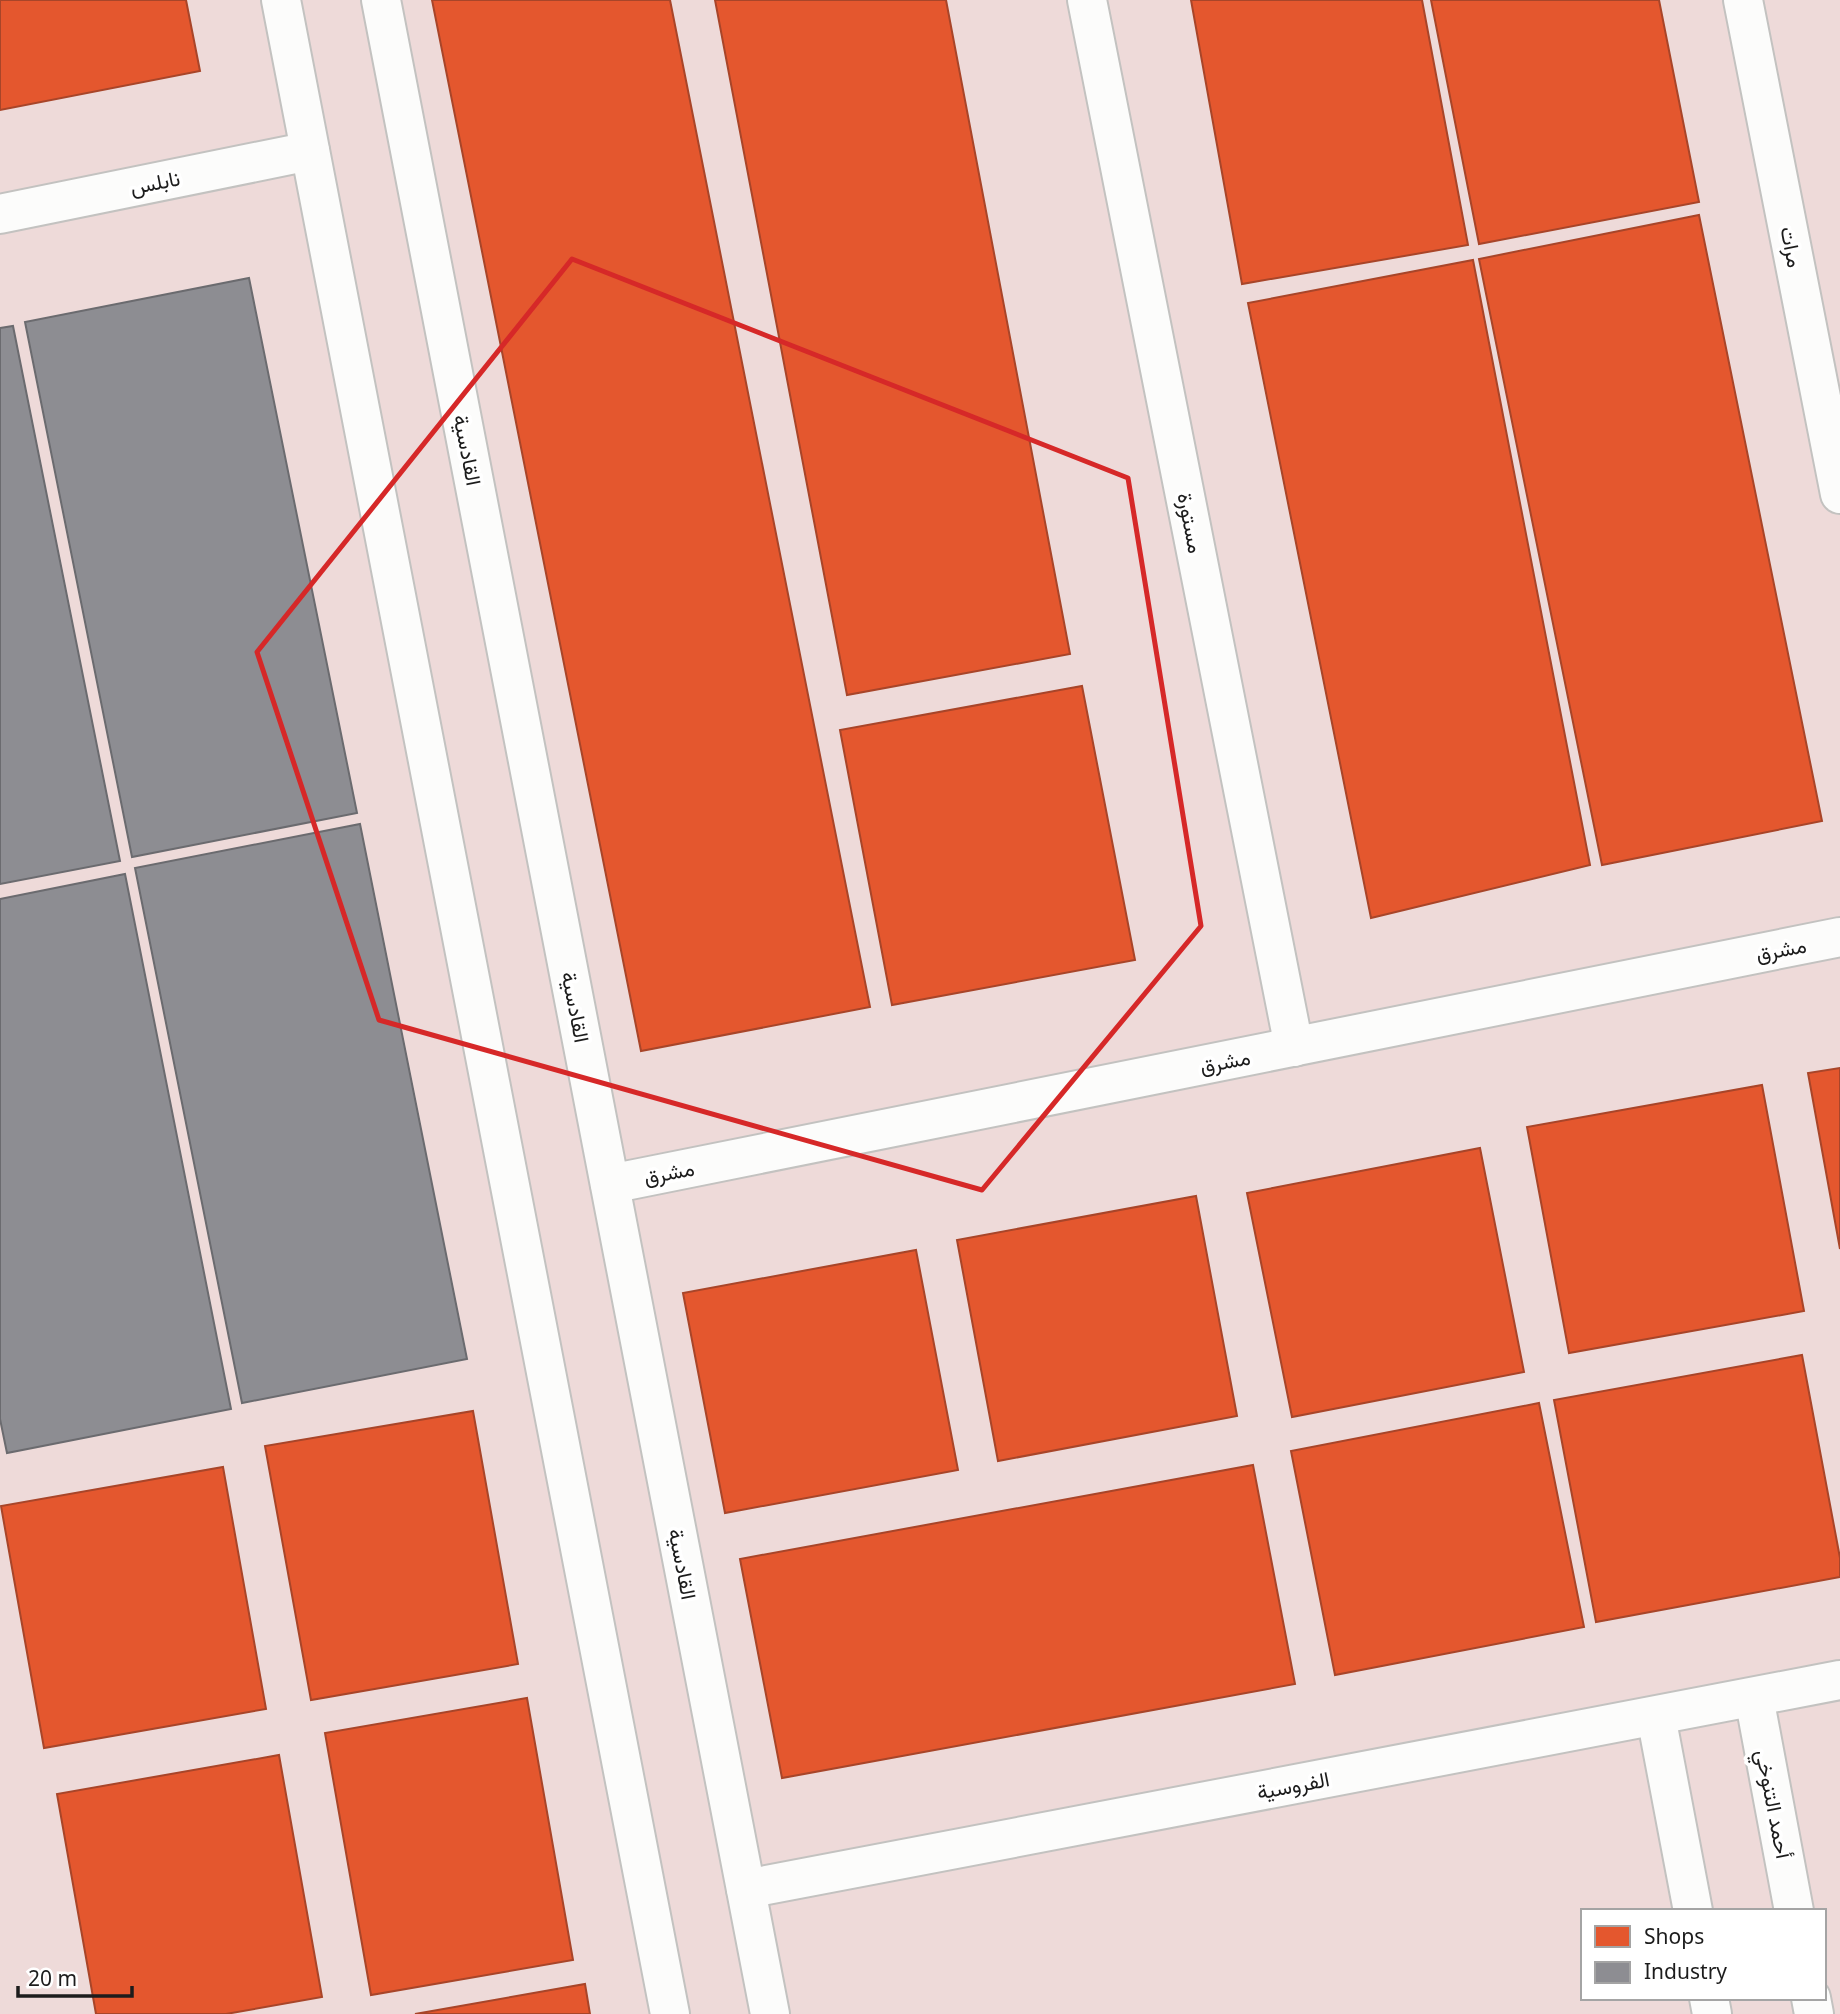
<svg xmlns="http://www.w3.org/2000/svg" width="1840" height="2014" font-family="'Noto Sans',Vazirmatn,sans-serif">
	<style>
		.commercial { fill: #eedad9; fill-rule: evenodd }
		.shops { fill: #e4572e; stroke: #a84529; stroke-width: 2 }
		.industry { fill: #8d8d92; stroke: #6b6b6f; stroke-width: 2 }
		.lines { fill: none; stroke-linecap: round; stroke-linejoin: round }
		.minor-casing { stroke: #c3c2c0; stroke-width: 42 }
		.minor { stroke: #fcfcfb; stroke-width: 38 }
		.marked { fill: none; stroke: #d62828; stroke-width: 5; stroke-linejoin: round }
		.labels { text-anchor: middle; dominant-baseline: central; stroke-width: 7; stroke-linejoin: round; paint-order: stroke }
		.street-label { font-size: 21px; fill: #1c1c1c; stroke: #fff }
	</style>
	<rect width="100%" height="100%" fill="#ebe8e4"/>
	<path class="commercial" d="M 0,0 L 1840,0 L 1840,2014 L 0,2014 ZM 1583,1911 L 1824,1911 L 1824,1998 L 1583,1998 Z"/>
	<g class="shops">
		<polygon points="0,0 186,0 200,71 0,110"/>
		<polygon points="432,0 670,0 870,1007 641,1051"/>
		<polygon points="715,0 946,0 1070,654 847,695"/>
		<polygon points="1191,0 1422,0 1468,245 1242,284"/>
		<polygon points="1431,0 1659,0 1699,202 1479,244"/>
		<polygon points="1699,215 1822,821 1602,865 1479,259"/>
		<polygon points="1473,260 1590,865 1371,918 1248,303"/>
		<polygon points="1082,686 1135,960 892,1005 840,730"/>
		<polygon points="1840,1068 1840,1249 1808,1073"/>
		<polygon points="1762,1085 1804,1311 1569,1353 1527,1127"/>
		<polygon points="1480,1148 1524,1372 1292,1417 1247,1193"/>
		<polygon points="1196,1196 1237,1416 998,1461 957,1240"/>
		<polygon points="916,1250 958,1470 725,1513 683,1293"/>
		<polygon points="1802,1355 1840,1558 1840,1577 1596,1622 1554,1400"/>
		<polygon points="1539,1403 1584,1627 1335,1675 1291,1451"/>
		<polygon points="473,1411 518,1664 311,1700 265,1446"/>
		<polygon points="1253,1465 1295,1684 782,1778 740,1559"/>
		<polygon points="223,1467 266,1709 44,1748 1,1506"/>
		<polygon points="527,1698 573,1960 371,1995 325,1733"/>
		<polygon points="279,1755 322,1997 226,2014 96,2014 57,1794"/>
		<polygon points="585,1984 590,2014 415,2014"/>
	</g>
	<g class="industry">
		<polygon points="249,278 357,813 132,857 25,322"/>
		<polygon points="13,326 120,861 0,884 0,328"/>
		<polygon points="360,824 467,1359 242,1403 135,868"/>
		<polygon points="125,874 231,1409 7,1453 0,1419 0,899"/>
	</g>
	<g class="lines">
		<defs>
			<g id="minor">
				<polyline points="281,0 670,2014"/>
				<polyline points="381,0 770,2014"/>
				<polyline points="1087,0 1294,1047"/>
				<polyline points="1743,0 1840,494"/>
				<polyline points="0,214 310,151"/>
				<polyline points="610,1184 1840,937"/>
				<polyline points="1754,1697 1794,1911"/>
				<polyline points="1656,1716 1693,1911"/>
				<polyline points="746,1889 1840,1680"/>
				<polyline points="1709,1998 1712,2014"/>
				<polyline points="1811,1998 1814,2014"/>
			</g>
		</defs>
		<use href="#minor" class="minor-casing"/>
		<use href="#minor" class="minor"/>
	</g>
	<path class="marked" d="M 572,259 L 1128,478 L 1201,926 L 982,1190 L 379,1020 L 257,652 Z"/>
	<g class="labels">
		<g class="street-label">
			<text transform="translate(155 182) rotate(-11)">نابلس</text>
			<text transform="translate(1792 247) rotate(79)">مرات</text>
			<text transform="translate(468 450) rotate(79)">القادسية</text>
			<text transform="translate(1191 523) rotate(79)">مستورة</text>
			<text transform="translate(1781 949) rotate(-11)">مشرق</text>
			<text transform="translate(576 1007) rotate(79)">القادسية</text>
			<text transform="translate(1225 1061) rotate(-11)">مشرق</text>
			<text transform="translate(669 1172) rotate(-11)">مشرق</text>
			<text transform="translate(683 1564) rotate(79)">القادسية</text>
			<text transform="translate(1293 1785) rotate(-11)">الفروسية</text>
			<text transform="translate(1774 1804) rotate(79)">أحمد التنوخي</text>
		</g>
	</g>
	<rect x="1581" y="1909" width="245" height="91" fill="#ffffff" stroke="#a4a4a4" stroke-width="2"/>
	<rect x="1595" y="1926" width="35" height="21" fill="#e4572e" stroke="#a4a4a4" stroke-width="2"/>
	<text x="1644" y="1944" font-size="21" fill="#1c1c1c">Shops</text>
	<rect x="1595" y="1962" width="35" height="21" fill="#8d8d92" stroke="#a4a4a4" stroke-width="2"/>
	<text x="1644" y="1979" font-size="21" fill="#1c1c1c">Industry</text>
	<path d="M18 1986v10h114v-10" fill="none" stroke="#1c1c1c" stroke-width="3.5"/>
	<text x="28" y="1986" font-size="21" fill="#1c1c1c" stroke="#ffffff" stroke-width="5" paint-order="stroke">20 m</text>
</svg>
